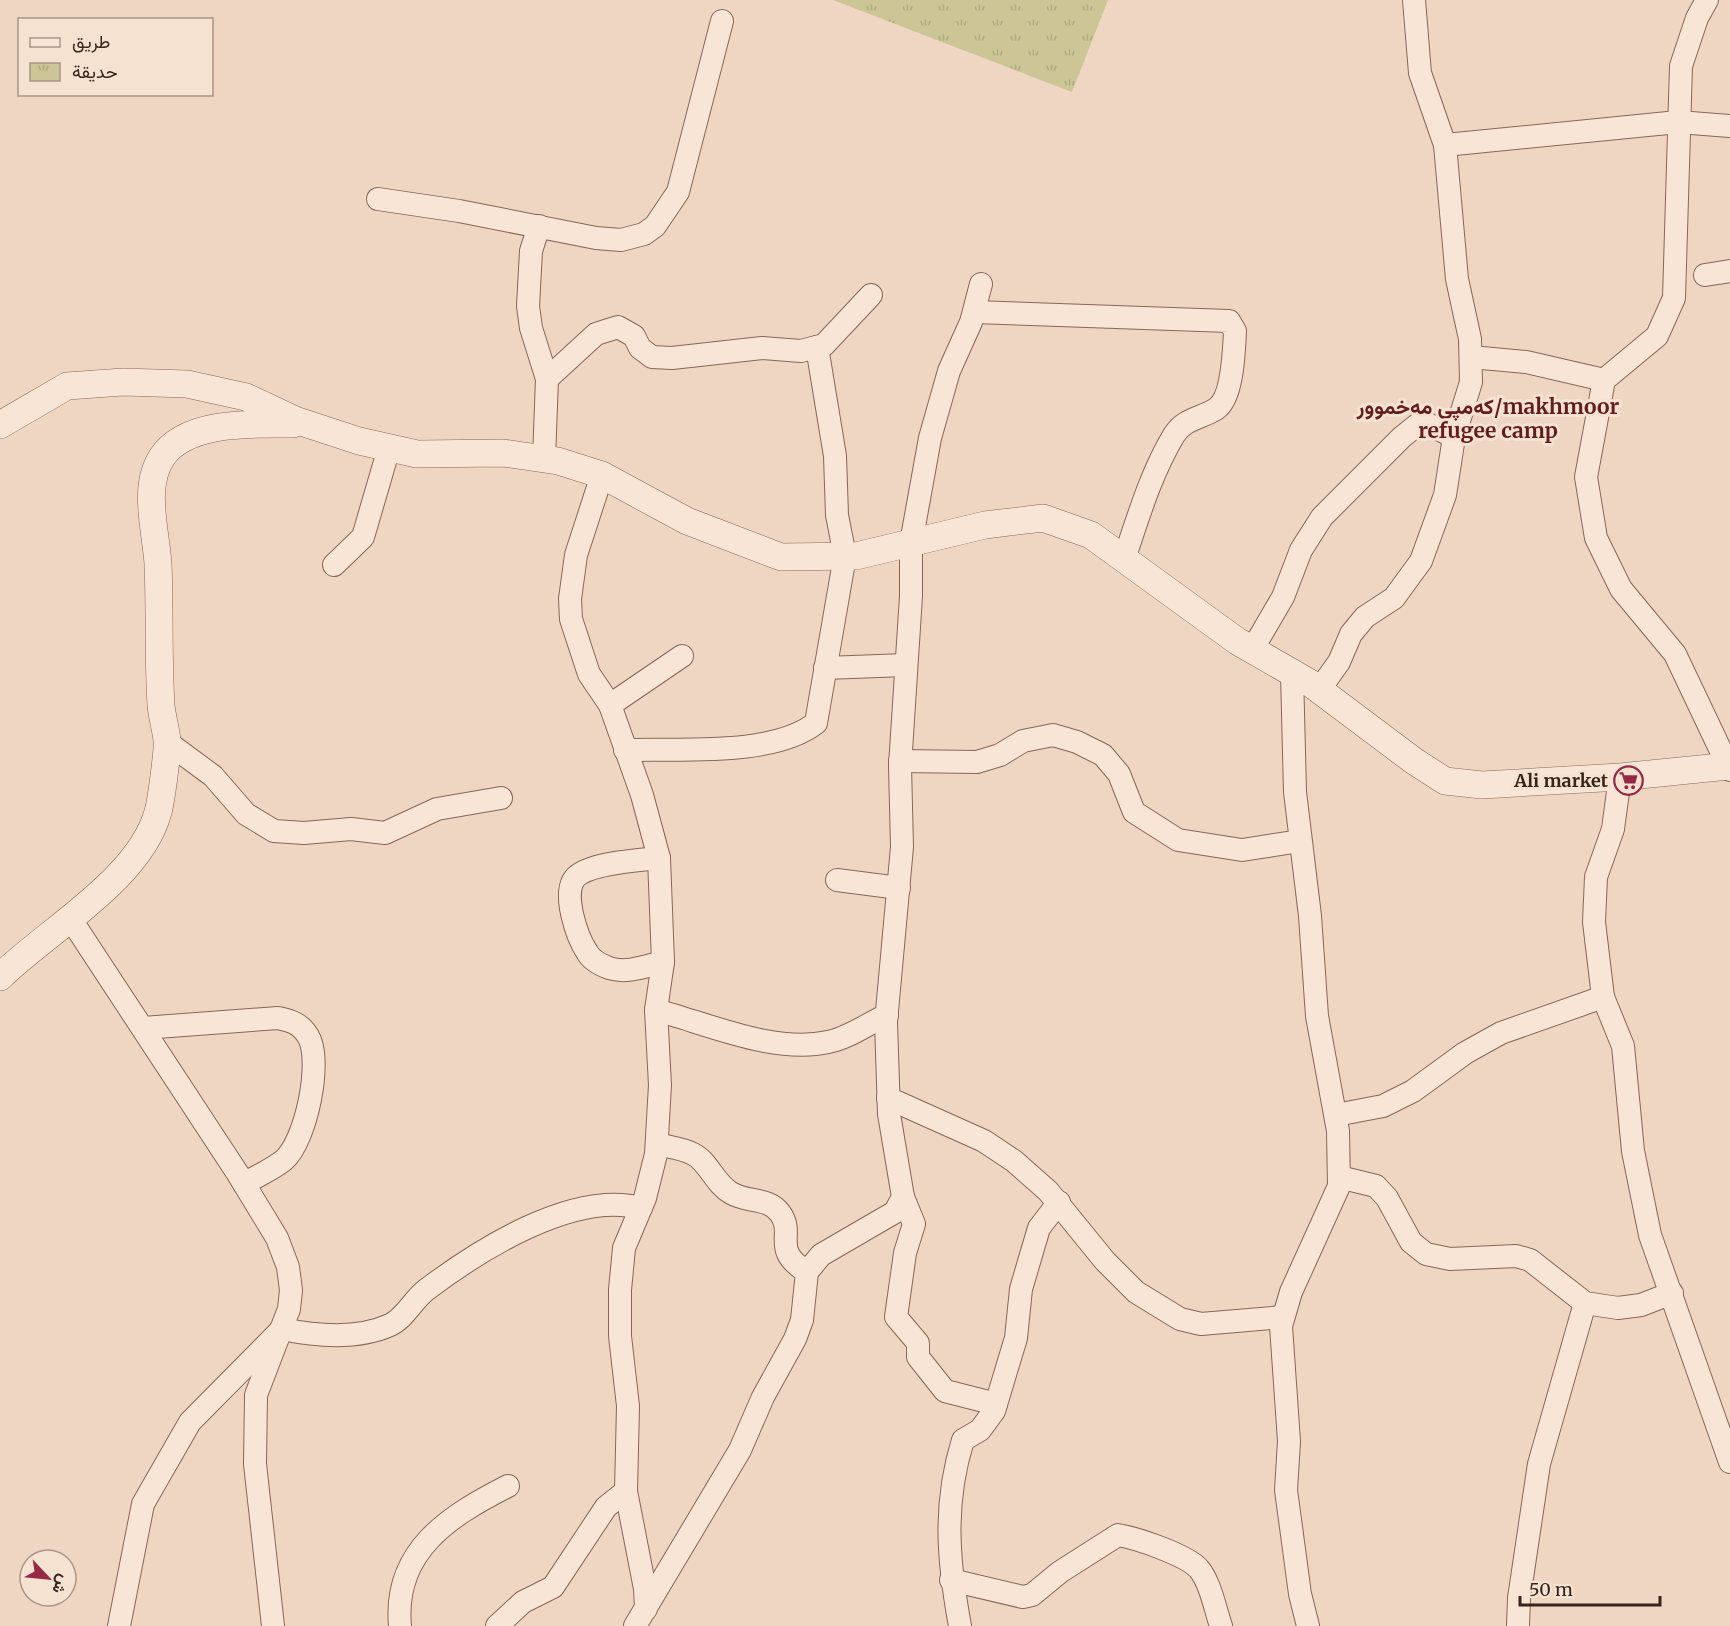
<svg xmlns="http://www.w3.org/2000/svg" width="1730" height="1626" font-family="Merriweather,Vazirmatn,serif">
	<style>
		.park { fill: url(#park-tufts) }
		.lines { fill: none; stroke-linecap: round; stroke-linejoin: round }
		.minor-casing { stroke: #876659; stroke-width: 24 }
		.tertiary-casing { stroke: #876659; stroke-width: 28 }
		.minor { stroke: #f9e5d5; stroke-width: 22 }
		.tertiary { stroke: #f9e5d5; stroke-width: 27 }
		.labels { text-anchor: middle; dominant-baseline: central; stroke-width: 6; stroke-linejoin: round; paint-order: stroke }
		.poi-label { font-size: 18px; font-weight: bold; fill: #37241d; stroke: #f5e2d1; text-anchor: end }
		.quarter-label { font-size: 21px; font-weight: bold; fill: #641d1f; stroke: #f5e2d1 }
	</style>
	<defs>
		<pattern id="park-tufts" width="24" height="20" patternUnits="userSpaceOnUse" patternTransform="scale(1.5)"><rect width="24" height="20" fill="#ccc596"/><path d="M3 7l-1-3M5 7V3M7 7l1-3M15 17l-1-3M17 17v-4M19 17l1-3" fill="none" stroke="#b0a981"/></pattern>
	</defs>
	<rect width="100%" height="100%" fill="#eed6c2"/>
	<polygon class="park" points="833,0 1108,0 1072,92"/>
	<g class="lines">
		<defs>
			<g id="minor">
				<polyline points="1707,0 1697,18 1681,66 1674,298 1657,336 1604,380 1586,477 1596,538 1621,589 1675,654 1730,770"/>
				<polyline points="1445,145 1678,122 1730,126"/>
				<polyline points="378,199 459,211 596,238 621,240 644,234 655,226 678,192 722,21"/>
				<polyline points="539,226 531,251 528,306 531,328 547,379 544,459"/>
				<polyline points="1705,275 1730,271"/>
				<path d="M 974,312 L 1229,321 L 1235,331 C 1234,350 1233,398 1216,409 C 1200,419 1185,418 1174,435 C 1151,473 1138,518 1124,559"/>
				<polyline points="1471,357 1526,362 1604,380"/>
				<polyline points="547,379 596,334 618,327 634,336 640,348 652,357 672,358 762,348 801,351 824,345 871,295"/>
				<polyline points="602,475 576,555 570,599 571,619 589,674 610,705 642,795 659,858 663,962 656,1010 660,1085 656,1154 645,1198 624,1248 620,1290 620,1336 628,1406 626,1491 645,1589 646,1609"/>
				<polyline points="334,565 363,537 389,448"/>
				<polyline points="1252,650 1283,597 1301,550 1322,517 1402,437 1422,421 1454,437"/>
				<polyline points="825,668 906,665"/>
				<polyline points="1292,673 1295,792 1310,916 1317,1016 1338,1131 1339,1186 1291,1292 1281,1326 1289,1441 1286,1490 1300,1594 1308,1626"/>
				<polyline points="1319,690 1339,662 1351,634 1365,617 1394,598 1421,561 1445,495 1454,437 1471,382 1470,339 1457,279 1445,145 1420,73 1414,0"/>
				<polyline points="610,705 682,656"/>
				<polyline points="167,742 213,776 246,814 274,831 304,833 351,829 385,833 437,809 501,798"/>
				<path d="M 625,750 C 680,748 772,757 816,723 L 845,556 L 837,515 L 835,456 L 817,347"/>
				<polyline points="900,761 977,762 1000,755 1023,741 1053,735 1077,742 1103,755 1119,774 1134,812 1178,840 1242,850 1300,841"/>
				<polyline points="1620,777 1613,829 1596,877 1594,922 1603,997 1623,1046 1633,1151 1650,1235 1730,1462"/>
				<path d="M 659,858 C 639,860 588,863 575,878 C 562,894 577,937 587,952 C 591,960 601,965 609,968 C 626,974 646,966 663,962"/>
				<polyline points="837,880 899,888"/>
				<polyline points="70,918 238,1174 277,1238 288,1267 291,1290 289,1309 256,1395 255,1464 273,1626"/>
				<path d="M 656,1010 C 708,1024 775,1054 828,1042 C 849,1038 867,1024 887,1015"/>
				<path d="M 143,1028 L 278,1018 C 291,1021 300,1023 308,1036 C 323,1060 306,1141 284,1160 C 273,1169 257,1176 244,1184"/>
				<polyline points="888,1098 984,1141 1014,1161 1048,1191 1105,1261 1136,1292 1180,1319 1201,1324 1283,1317"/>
				<polyline points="1336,1115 1383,1106 1413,1091 1465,1053 1501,1033 1603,997"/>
				<path d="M 657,1144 C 668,1147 682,1148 693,1154 C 708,1161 715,1184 731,1193 C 748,1203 768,1197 780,1213 C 796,1235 770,1249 807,1272"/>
				<polyline points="1339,1177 1376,1186 1387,1198 1411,1242 1426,1254 1450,1259 1516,1256 1530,1260 1585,1303 1618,1308 1641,1305 1672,1293"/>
				<polyline points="903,1197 914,1224 905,1253 896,1317 918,1343 918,1357 945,1391 996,1404"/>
				<path d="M 951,1580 L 1023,1597 L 1032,1595 L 1060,1572 L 1118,1535 C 1136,1538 1187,1555 1199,1569 C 1211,1584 1215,1609 1221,1626"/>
				<path d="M 119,1626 L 143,1504 L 190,1422 L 282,1329 C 316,1336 357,1340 390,1325 C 405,1318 413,1300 426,1290 C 479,1250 573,1190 641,1208"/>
				<path d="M 400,1626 C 393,1551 449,1516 508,1486"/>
				<polyline points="497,1626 523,1602 553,1587 606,1507 626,1491"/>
				<polyline points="635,1626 740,1450 763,1397 795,1339 802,1320 807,1272 821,1255 895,1212 903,1197 889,1114 886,1022 902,847 900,766 911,596 911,543 930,438 949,371 971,322 981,284"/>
				<path d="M 960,1626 C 948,1561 943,1504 963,1440 L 980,1430 L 994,1411 L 1016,1338 L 1021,1289 L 1039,1228 L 1059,1202"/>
				<polyline points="1518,1626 1519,1598 1539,1464 1585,1303"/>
			</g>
			<g id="tertiary">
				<polyline points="0,425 67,386 123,382 187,384 246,397 295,420 359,441 417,454 503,453 558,461 602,475 687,521 781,557 856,556 985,525 1043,518 1091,535 1237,641 1310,683 1414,761 1445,781 1482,785 1620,777 1730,766"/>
				<path d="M 0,977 C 48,930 140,879 158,812 C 161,802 168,750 167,741 C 166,729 162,717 161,705 C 158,658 160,611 158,564 C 156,531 142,487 162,457 C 187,420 255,424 293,424"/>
			</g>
		</defs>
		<use href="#minor" class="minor-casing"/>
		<use href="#tertiary" class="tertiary-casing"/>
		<use href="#minor" class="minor"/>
		<use href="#tertiary" class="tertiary"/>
	</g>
	<defs>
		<symbol id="supermarket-ring" viewBox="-11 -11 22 22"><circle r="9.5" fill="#f5e2d1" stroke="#962945" stroke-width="1.5"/><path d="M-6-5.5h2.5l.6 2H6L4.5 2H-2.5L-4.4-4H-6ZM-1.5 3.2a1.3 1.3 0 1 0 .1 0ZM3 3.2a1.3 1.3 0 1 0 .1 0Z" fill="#962945"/></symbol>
	</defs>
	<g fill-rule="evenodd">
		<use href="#supermarket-ring" x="1612" y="764" width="33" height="33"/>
	</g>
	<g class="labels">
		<g class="poi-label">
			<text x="1608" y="780">Ali market</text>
		</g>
		<g class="quarter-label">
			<text x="1488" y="406">کەمپی مەخموور/makhmoor<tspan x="1488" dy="24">refugee camp</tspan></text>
		</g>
	</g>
	<rect x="18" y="18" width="195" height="78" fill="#f5e2d1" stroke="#a99689" stroke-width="1.5"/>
	<rect x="30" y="38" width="30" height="9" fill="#f9e5d5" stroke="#a99689" stroke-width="1.5"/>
	<text x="72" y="48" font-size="18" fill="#37241d">طريق</text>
	<rect x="30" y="63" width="30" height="18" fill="url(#park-tufts)" stroke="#a99689" stroke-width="1.5"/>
	<text x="72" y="78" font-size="18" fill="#37241d">حديقة</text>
	<g transform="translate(48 1578) rotate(116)"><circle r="28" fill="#f5e2d1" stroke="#a99689" stroke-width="1.5"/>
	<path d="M0-4.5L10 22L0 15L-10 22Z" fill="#962945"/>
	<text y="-9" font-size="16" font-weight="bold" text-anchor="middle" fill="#37241d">ش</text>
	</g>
	<path d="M1520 1596v9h140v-9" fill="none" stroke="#37241d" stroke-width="3"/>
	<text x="1529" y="1596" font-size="18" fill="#37241d" stroke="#f5e2d1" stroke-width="4.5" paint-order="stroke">50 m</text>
</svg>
